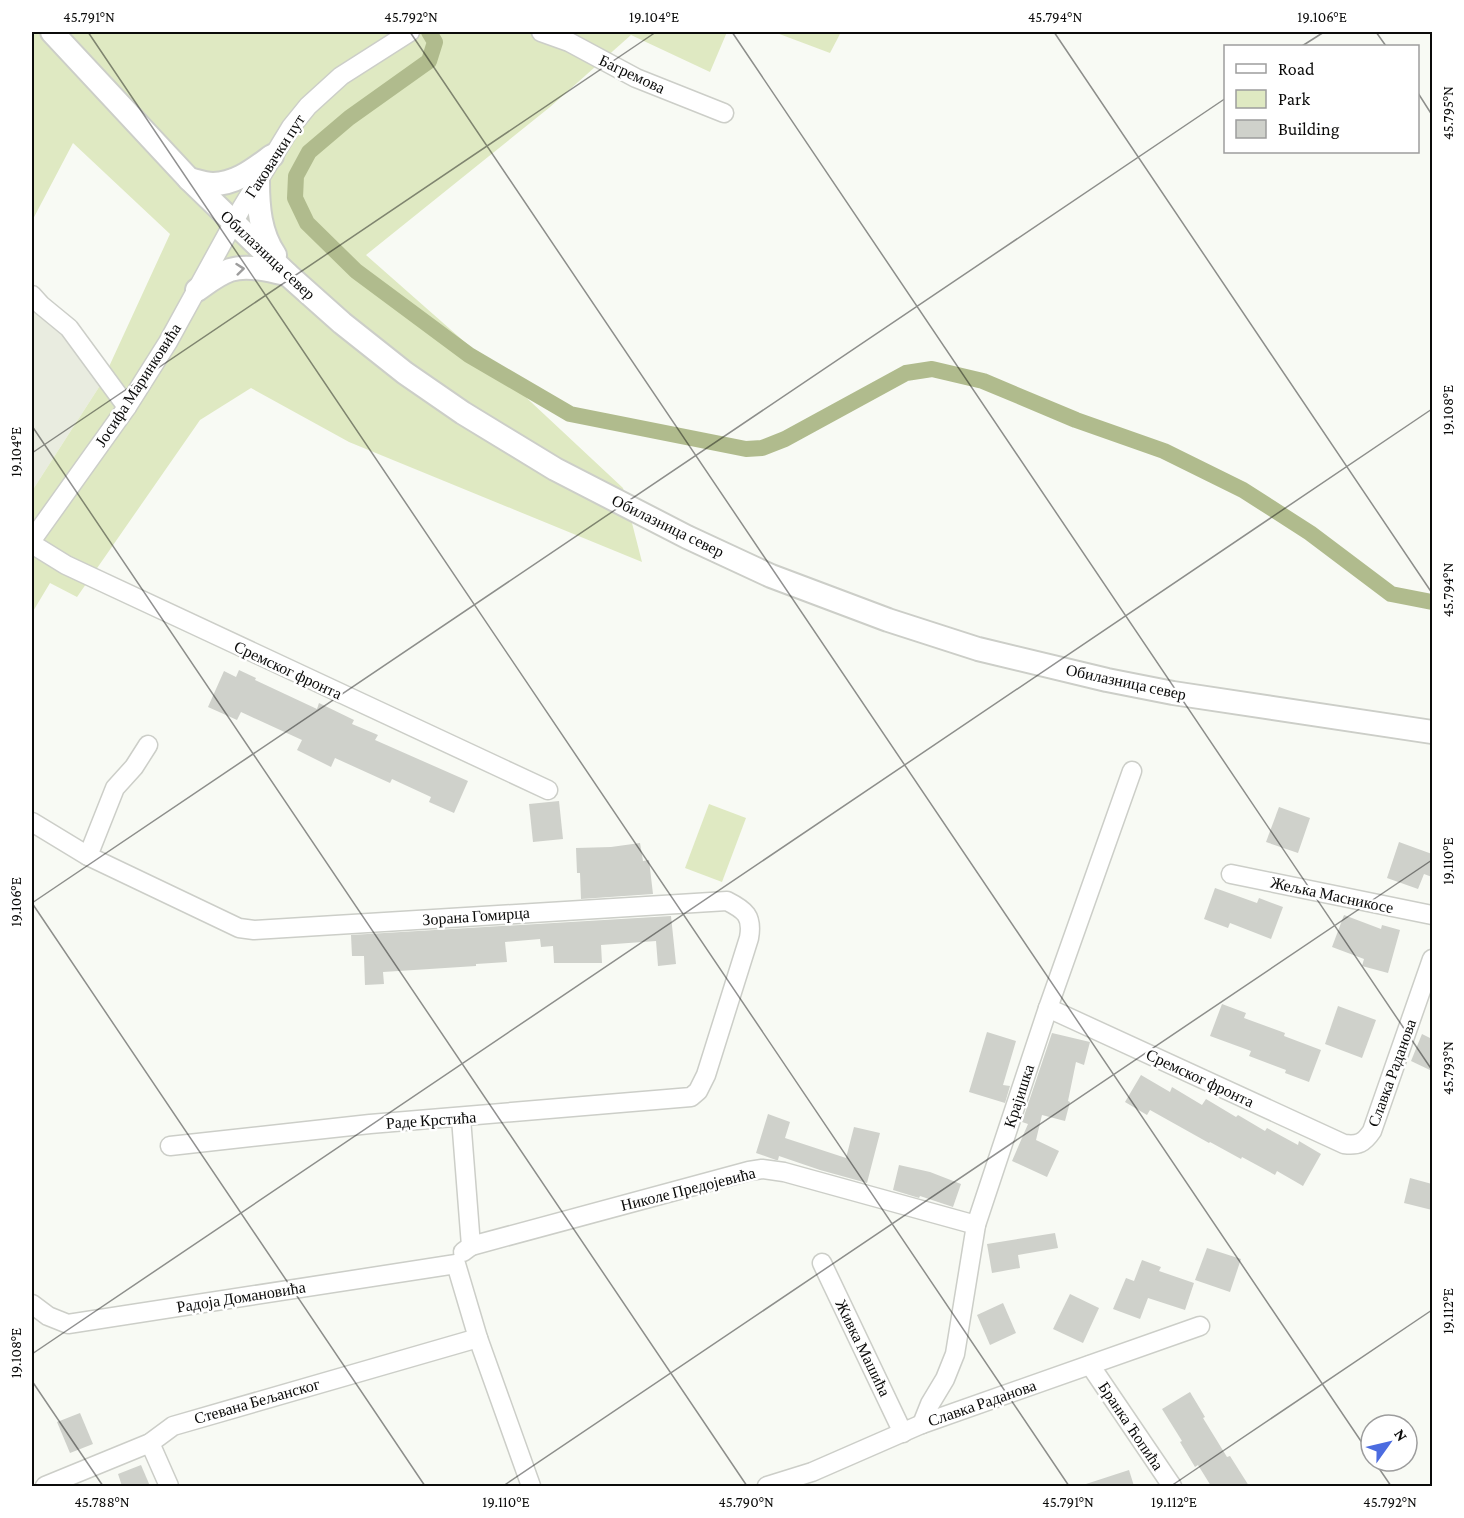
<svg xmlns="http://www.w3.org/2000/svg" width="1464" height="1518" font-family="'Crimson Pro',serif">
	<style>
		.built { fill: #e9ece0 }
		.green { fill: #dfe9c2 }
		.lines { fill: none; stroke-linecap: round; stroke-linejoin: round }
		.canal { stroke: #b0bb8d; stroke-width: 16 }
		.building { fill: #cfd1cb }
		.minor-casing { stroke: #cccec8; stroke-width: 21 }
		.major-casing { stroke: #cccec8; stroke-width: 26 }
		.minor { stroke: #fff; stroke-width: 18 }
		.major { stroke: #fff; stroke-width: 22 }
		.oneway { stroke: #9d9d9d }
		.ticks { fill: none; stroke: #0b0b0a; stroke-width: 1.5; stroke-opacity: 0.45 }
		.labels { text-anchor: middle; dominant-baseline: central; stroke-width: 5; stroke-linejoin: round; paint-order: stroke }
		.street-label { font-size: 16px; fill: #0b0b0a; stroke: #fff }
		.neatline { fill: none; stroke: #0b0b0a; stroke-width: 2 }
		.ticks-label { font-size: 15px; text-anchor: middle; fill: #0b0b0a }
	</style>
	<rect width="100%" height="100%" fill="#f8faf4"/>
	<polygon class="built" points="32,289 101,384 32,491"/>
	<g class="green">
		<polygon points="32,32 727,32 710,72 631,35 550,107 366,255 501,374 623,488 642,562 349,442 251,388 200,420 77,597 50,583 32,613 32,491 101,384 170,234 73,143 32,221"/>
		<polygon points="774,32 841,32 830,53"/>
		<polygon points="709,804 746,818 722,882 685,868"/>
	</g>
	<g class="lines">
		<polyline class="canal" points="429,32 435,42 429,61 349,118 309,152 296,176 295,198 307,223 356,271 469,355 570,414 746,449 762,448 785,439 906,373 932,369 983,381 1076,420 1164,451 1243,490 1310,533 1391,594 1432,602"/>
	</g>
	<g class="building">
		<polygon points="239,670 256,678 255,680 317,709 319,703 354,720 352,724 378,735 375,740 468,781 454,813 429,802 431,797 392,779 390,783 335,758 331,767 297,750 302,740 241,712 237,720 208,707 224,671 236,677"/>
		<polygon points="559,801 563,839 533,842 529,804"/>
		<polygon points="1279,807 1310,818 1298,853 1266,842"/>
		<polygon points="1399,842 1432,854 1432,877 1424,874 1418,889 1387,878"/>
		<polygon points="640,843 643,861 649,860 653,894 581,899 580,873 577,873 576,848 611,847"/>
		<polygon points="1215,888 1257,903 1259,898 1283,907 1271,939 1230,923 1228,928 1204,919"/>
		<polygon points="1344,915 1381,929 1382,925 1400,930 1388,973 1362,966 1364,959 1332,947"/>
		<polygon points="671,916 676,964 658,966 656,941 601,945 602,963 554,963 553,946 541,947 540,939 505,942 507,962 476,964 476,966 383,972 384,984 365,985 364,956 352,956 351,935"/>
		<polygon points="1222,1004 1246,1013 1244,1018 1285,1033 1284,1036 1321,1050 1309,1082 1285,1073 1286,1070 1249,1056 1251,1051 1210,1036"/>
		<polygon points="1338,1006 1376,1020 1362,1058 1325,1044"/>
		<polygon points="987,1032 1016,1041 1003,1085 1010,1086 1005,1103 969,1092"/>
		<polygon points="1052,1033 1090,1042 1084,1065 1076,1062 1068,1101 1070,1102 1065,1121 1042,1115 1036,1140 1059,1151 1047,1177 1012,1161 1028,1124 1022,1122"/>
		<polygon points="1422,1034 1432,1039 1432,1071 1411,1061"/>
		<polygon points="1141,1075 1170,1092 1172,1087 1202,1105 1206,1099 1236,1117 1238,1115 1265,1131 1267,1128 1298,1145 1299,1141 1321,1154 1303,1186 1277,1171 1275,1175 1242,1157 1241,1159 1210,1142 1209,1143 1150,1110 1147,1115 1125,1102"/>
		<polygon points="768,1114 790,1122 785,1138 846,1158 854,1127 880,1133 867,1183 820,1170 779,1156 778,1160 776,1160 756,1153"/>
		<polygon points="899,1165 930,1172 961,1184 953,1207 920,1196 919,1198 893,1190"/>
		<polygon points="1410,1178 1432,1184 1432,1210 1404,1203"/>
		<polygon points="1055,1233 1058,1248 1018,1255 1020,1268 992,1273 987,1244"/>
		<polygon points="1207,1248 1241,1259 1230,1292 1195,1280"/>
		<polygon points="1142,1260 1161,1267 1159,1271 1194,1283 1185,1310 1148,1298 1140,1319 1113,1309 1126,1278 1134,1281"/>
		<polygon points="1070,1294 1099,1308 1083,1343 1053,1329"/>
		<polygon points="1003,1303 1016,1333 990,1345 977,1315"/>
		<polygon points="1190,1392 1205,1417 1203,1418 1227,1457 1230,1456 1249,1486 1211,1486 1198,1465 1195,1467 1180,1442 1182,1441 1162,1409"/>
		<polygon points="80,1413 93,1444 70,1453 57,1422"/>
		<polygon points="141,1465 150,1486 122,1486 118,1474"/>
		<polygon points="1129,1470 1134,1486 1087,1486 1086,1484"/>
	</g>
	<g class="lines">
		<defs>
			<g id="minor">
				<polyline points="541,32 569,42 636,78 724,113"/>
				<polyline points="32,295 41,305 69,328 127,407"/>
				<polyline points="32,540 127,407 168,342 241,209 291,127 308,106 341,76 410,32"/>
				<polyline points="32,544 66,565 548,790"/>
				<path d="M 32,822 L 88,856 L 239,928 L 254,930 L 727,901 C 745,910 753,916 749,938 L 706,1075 L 698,1091 L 691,1097 L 370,1124 L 170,1146"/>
				<polyline points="88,856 115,788 134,767 148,745"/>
				<polyline points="1231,874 1432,915"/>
				<path d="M 1048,1008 L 1344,1144 C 1358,1146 1364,1143 1372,1131 L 1432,959"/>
				<polyline points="461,1118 471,1246 463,1252"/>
				<polyline points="471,1246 749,1171 762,1169 784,1172 976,1225"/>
				<polyline points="822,1263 903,1433"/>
				<polyline points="32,1304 48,1316 68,1324 456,1264 478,1338 531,1486"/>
				<polyline points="1090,1365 1172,1486"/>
				<polyline points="922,1424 930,1404 945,1379 955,1354 976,1225 1048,1008 1132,771"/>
				<polyline points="150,1443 169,1486"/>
				<polyline points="45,1486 150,1443 173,1426 478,1338"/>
				<polyline points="767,1486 812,1472 922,1424 1200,1326"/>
			</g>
			<g id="major">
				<polyline points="52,32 189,179 287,274 342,323 405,373 463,413 555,469 687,537 771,576 888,620 978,649 1107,680 1173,693 1432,732"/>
				<path d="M 189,179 C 197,181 205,184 213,184 C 236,184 254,169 272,156"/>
				<path d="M 258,181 C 258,207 260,233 275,255"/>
				<path d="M 197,290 C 207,283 218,274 230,270 C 248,264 270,271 287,274"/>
			</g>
		</defs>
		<use href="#minor" class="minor-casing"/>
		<use href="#major" class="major-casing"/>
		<use href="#minor" class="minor"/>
		<use href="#major" class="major"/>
	</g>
	<defs><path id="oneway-chevron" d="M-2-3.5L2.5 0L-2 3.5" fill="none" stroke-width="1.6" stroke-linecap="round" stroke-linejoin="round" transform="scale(1.5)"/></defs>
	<use class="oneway" href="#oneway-chevron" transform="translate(240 269) rotate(-6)"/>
	<path class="ticks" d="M 88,32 L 1069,1486M 410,32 L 1371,1456M 732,32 L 1432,1070M 1054,32 L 1432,593M 1376,32 L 1386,46M 1302,46 L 1324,32M 1418,93 L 1432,115M 32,426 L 747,1486M 32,453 L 656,32M 32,903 L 1226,98M 32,903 L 425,1486M 32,1354 L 1432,409M 32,1381 L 103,1486M 1374,1461 L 1391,1486M 503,1486 L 1432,860M 1171,1486 L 1432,1310"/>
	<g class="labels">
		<g class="street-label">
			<text transform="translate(632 74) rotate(25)">Багремова</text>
			<text transform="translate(275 156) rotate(-57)">Гаковачки пут</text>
			<text transform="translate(268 255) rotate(43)">Обилазница север</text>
			<text transform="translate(138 385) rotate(-57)">Јосифа Маринковића</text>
			<text transform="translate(668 526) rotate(26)">Обилазница север</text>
			<text transform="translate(288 670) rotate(25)">Сремског фронта</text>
			<text transform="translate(1126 682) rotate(12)">Обилазница север</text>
			<text transform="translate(1332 895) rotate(12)">Жељка Масникосе</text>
			<text transform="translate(476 916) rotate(-4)">Зорана Гомирца</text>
			<text transform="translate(1392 1073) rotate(-70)">Славка Раданова</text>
			<text transform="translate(1200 1078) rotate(25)">Сремског фронта</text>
			<text transform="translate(1019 1096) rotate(-72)">Крајишка</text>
			<text transform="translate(431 1120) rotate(-4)">Раде Крстића</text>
			<text transform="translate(688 1189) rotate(-14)">Николе Предојевића</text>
			<text transform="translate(241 1297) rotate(-9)">Радоја Домановића</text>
			<text transform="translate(863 1348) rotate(64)">Живка Машића</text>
			<text transform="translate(257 1401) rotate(-16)">Стевана Бељанског</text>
			<text transform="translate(982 1403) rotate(-19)">Славка Раданова</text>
			<text transform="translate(1131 1426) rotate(56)">Бранка Ћопића</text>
		</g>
	</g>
	<rect width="1464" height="1518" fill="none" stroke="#ffffff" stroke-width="66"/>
	<rect x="1224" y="45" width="195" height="108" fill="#ffffff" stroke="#9d9d9d" stroke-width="1.5"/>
	<rect x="1236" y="64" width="30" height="9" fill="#ffffff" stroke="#9d9d9d" stroke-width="1.5"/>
	<text x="1278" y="75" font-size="18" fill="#0b0b0a">Road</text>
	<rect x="1236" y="90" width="30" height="18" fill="#dfe9c2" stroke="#9d9d9d" stroke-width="1.5"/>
	<text x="1278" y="105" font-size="18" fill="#0b0b0a">Park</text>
	<rect x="1236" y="120" width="30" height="18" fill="#cfd1cb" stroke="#9d9d9d" stroke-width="1.5"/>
	<text x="1278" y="135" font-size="18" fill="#0b0b0a">Building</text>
	<g transform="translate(1389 1443) rotate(56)"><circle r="28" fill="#ffffff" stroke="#9d9d9d" stroke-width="1.5"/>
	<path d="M0-4.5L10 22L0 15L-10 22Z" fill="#4c6ce0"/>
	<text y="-9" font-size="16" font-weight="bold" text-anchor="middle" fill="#0b0b0a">N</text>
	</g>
	<rect x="33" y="33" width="1398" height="1452" class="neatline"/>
	<g class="ticks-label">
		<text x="89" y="22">45.791°N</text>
		<text x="411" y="22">45.792°N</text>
		<text x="654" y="22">19.104°E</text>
		<text x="1055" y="22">45.794°N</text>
		<text x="1322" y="22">19.106°E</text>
		<text transform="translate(1448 113) rotate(-90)" y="5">45.795°N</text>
		<text transform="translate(1448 410) rotate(-90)" y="5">19.108°E</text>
		<text transform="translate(16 452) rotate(-90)" y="5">19.104°E</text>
		<text transform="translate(1448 590) rotate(-90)" y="5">45.794°N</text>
		<text transform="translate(1448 861) rotate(-90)" y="5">19.110°E</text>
		<text transform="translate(16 902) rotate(-90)" y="5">19.106°E</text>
		<text transform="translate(1448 1068) rotate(-90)" y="5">45.793°N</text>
		<text transform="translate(1448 1311) rotate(-90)" y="5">19.112°E</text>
		<text transform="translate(16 1353) rotate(-90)" y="5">19.108°E</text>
		<text x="102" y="1507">45.788°N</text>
		<text x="506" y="1507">19.110°E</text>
		<text x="746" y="1507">45.790°N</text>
		<text x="1068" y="1507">45.791°N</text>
		<text x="1174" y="1507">19.112°E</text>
		<text x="1390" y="1507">45.792°N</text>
	</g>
</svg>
